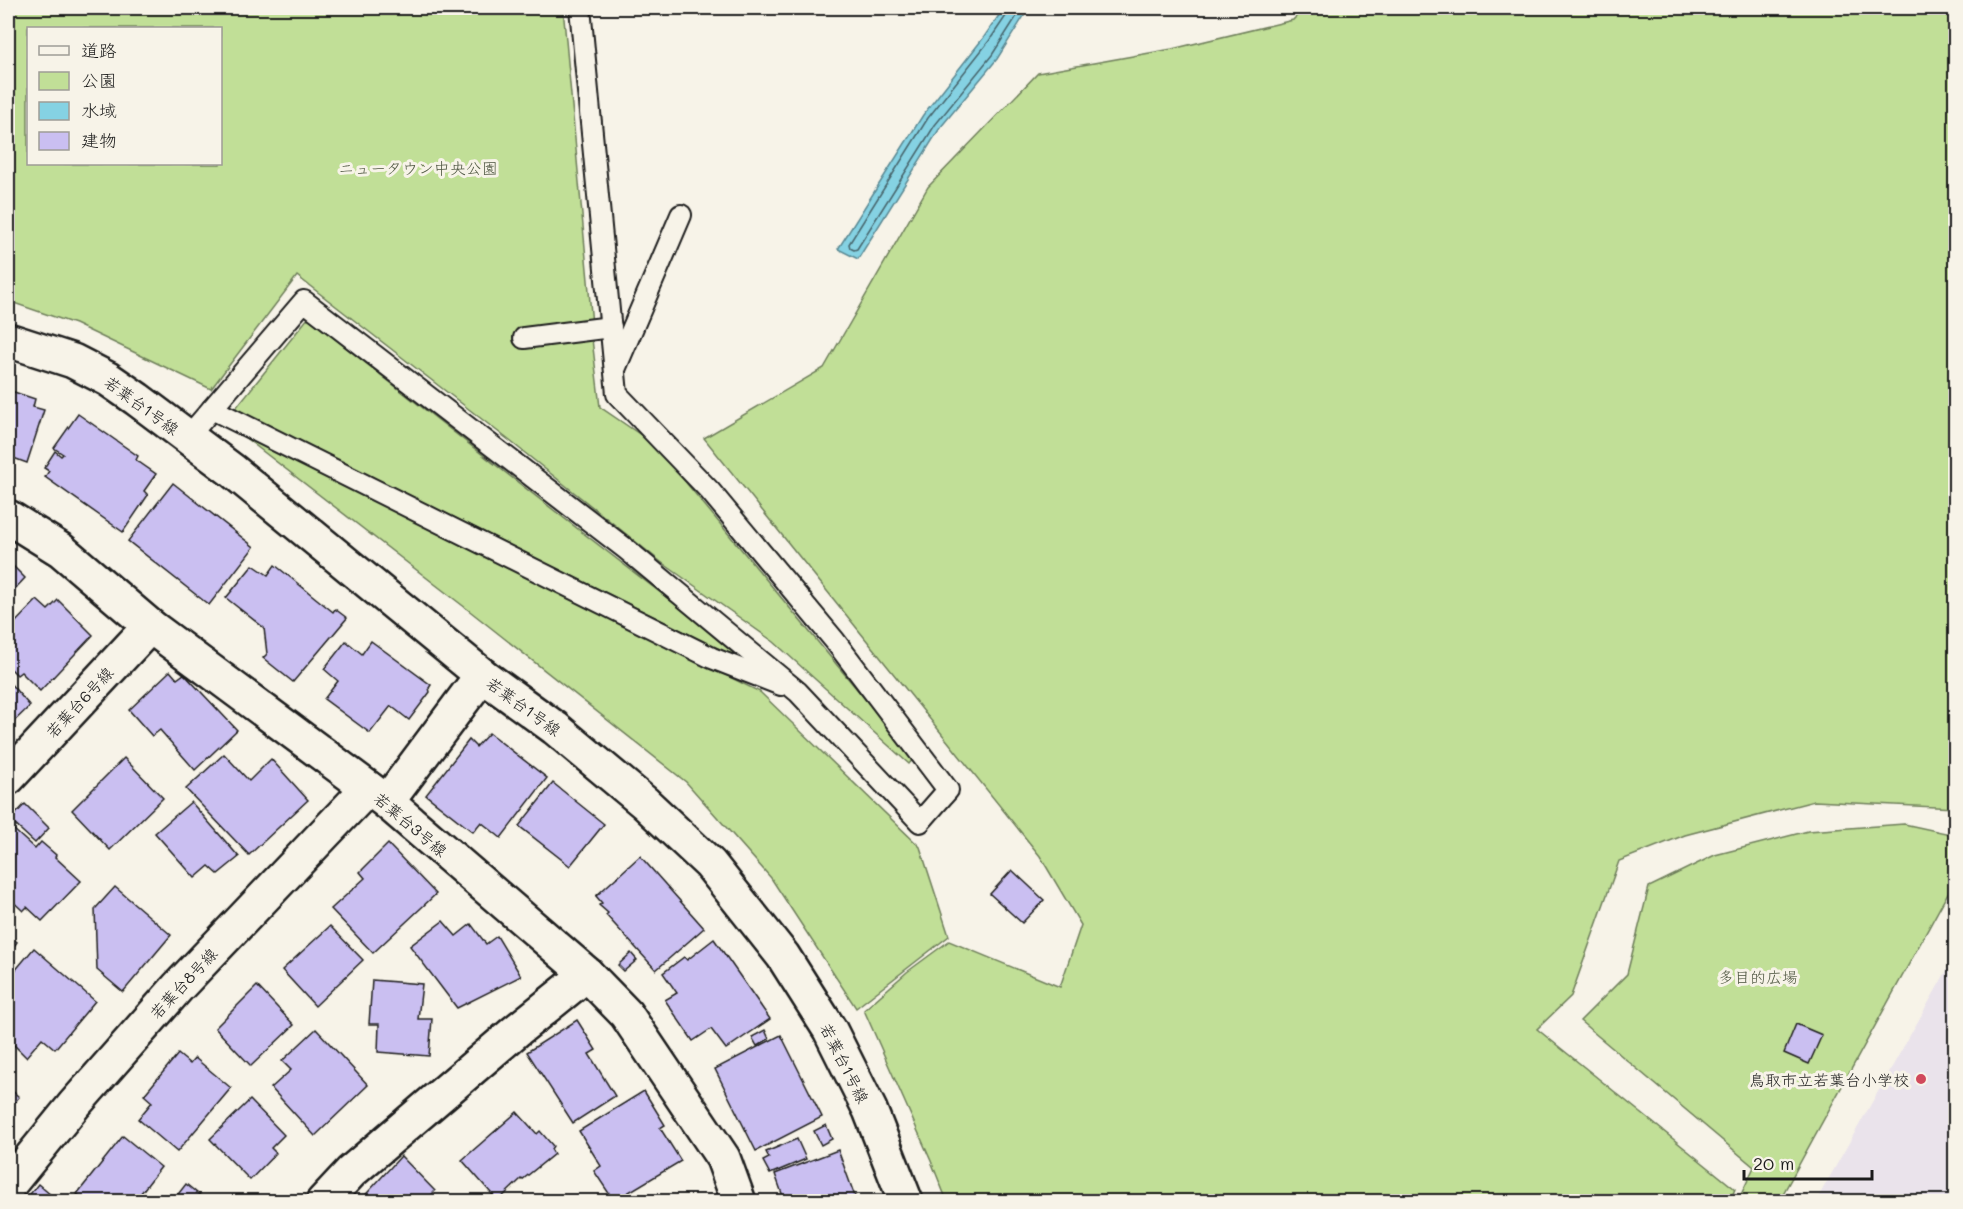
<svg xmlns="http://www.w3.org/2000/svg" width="1963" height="1209" font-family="Mali,'Klee One',sans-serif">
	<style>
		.built { fill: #eae3eb }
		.green { fill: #c1df97; stroke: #6e7e5a; stroke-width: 1.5; fill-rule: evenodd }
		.water { fill: #85d2e3; stroke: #5b8993; stroke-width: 1.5 }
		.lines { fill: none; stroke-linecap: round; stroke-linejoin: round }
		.shore { stroke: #46656c; stroke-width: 1.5 }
		.building { fill: #cabff1; stroke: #1c1c1c; stroke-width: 1.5 }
		.service-casing { stroke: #1c1c1c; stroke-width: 24 }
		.minor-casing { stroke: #1c1c1c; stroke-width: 38 }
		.tertiary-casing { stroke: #1c1c1c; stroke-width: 38 }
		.service { stroke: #f7f3e8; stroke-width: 20 }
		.minor { stroke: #f7f3e8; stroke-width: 33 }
		.tertiary { stroke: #f7f3e8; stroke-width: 33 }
		.poi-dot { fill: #d1495b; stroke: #f7f3e8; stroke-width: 2 }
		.labels { text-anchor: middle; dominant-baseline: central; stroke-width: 6; stroke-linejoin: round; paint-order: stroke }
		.park-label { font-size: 16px; fill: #4e5641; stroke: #f7f3e8 }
		.street-label { font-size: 16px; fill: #1c1c1c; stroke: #f7f3e8 }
		.poi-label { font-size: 16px; fill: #1c1c1c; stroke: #f7f3e8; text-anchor: end }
	</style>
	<rect width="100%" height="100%" fill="#f7f3e8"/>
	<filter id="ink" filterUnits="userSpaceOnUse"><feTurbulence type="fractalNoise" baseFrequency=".0167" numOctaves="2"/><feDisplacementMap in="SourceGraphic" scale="12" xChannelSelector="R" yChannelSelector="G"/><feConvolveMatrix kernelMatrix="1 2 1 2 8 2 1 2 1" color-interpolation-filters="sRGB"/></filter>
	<g filter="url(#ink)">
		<polygon class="built" points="1955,956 1955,1201 1816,1201"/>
		<g class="green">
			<path d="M 8,8 L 563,8 L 592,324 L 520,327 L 521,344 L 592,339 L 600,407 L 654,444 L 914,758 L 909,764 L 774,642 L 661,562 L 510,441 L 297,276 L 211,389 L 75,324 L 8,301 ZM 28,28 L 220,28 L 220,164 L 28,164 Z"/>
			<polygon points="1304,8 1955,8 1955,808 1814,801 1685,835 1619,861 1571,996 1537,1029 1735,1189 1730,1201 947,1201 931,1161 864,1010 907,972 949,941 1060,987 1081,925 1040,856 704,438 824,368 928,187 1038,73 1172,49 1293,20"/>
			<path d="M 308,318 C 459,436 609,555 762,670 L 235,409 Z"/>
			<polygon points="245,431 661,643 760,692 920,847 949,936 856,1008 771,878 686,782 471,612 243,436"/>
			<polygon points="1904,824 1955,835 1955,880 1779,1201 1738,1201 1754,1167 1580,1021 1627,974 1649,887 1715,855 1808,831"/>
		</g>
		<polygon class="water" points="1004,8 1029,8 997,59 940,128 858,259 838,249 923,115 984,37"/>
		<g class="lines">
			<polyline class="shore" points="1009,8 1008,13 989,41 928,118 849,244 850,248 854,250 857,249 935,125 992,55 1022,8"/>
		</g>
		<g class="building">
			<polygon points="8,390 35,399 33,407 44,410 27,463 8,456"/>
			<polygon points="78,414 138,456 136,460 156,474 144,491 148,495 123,532 45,477 49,471 44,468 55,451 61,456 63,454 54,448"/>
			<polygon points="173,483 254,547 209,605 128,541"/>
			<polygon points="8,561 25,578 8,596"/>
			<polygon points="253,565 268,575 275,565 333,612 335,609 347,618 293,682 263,658 267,654 264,628 226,598"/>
			<polygon points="37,600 48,610 58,600 93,635 40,691 21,672 17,675 8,666 8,630"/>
			<polygon points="346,641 362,654 371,641 431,685 429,688 430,692 409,720 391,706 370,733 324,699 338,681 324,669"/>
			<polygon points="170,671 177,679 184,674 237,730 195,770 160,730 152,736 129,710"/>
			<polygon points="8,681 30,706 8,727"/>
			<polygon points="489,733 547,778 501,838 481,822 473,832 426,795 469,740 476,747"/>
			<polygon points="224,754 249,781 271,759 308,800 249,855 186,789"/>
			<polygon points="124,758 163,798 110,850 72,810"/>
			<polygon points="553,783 604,824 570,866 519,826"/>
			<polygon points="191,802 239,857 218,874 209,866 195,878 155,833"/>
			<polygon points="25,804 49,828 35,843 10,820"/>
			<polygon points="13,829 35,849 41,842 56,855 55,857 81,881 42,921 27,907 23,911 8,897 8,835"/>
			<polygon points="388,844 436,894 373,953 331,909 365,878 360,872"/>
			<polygon points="640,856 704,928 656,970 606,915 608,913 599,905 602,903 596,896"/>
			<polygon points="1012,870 1044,900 1022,923 990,894"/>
			<polygon points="115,887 171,935 123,992 97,970 95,909"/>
			<polygon points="443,921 456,936 471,924 486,944 497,936 521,976 457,1008 410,946"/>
			<polygon points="330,926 363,960 315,1006 282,970"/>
			<polygon points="8,935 17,942 8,955"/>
			<polygon points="714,939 770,1019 726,1049 711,1029 693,1041 665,1000 677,993 663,973 684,957 687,960"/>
			<polygon points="34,948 95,1001 55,1049 42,1038 26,1057 14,1045 11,1049 8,1046 8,979"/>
			<polygon points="631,953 637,960 624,971 618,965"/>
			<polygon points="372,980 422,984 418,1019 432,1019 429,1056 378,1052 379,1024 369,1024"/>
			<polygon points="257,986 294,1025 251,1066 215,1028"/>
			<polygon points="577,1020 596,1050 589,1054 615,1096 573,1123 527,1052"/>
			<polygon points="1796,1024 1822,1035 1809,1064 1784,1053"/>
			<polygon points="316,1029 368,1085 315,1136 271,1088 291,1070 282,1061"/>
			<polygon points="765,1030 769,1039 757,1046 752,1037"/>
			<polygon points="781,1035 822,1117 756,1151 715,1069"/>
			<polygon points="178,1054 190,1064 195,1058 231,1088 177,1152 138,1119 152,1102 144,1095"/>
			<polygon points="8,1087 19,1097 8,1110"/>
			<polygon points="644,1091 665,1125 660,1128 681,1161 614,1201 594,1171 601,1166 579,1131"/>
			<polygon points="250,1100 284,1135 271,1148 276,1153 250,1180 210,1139"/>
			<polygon points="517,1112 537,1134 540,1131 553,1146 551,1149 554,1154 522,1180 521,1179 498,1201 462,1160"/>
			<polygon points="826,1125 832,1139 821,1145 814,1131"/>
			<polygon points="123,1136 161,1167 134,1202 87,1202 77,1194"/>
			<polygon points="797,1139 806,1159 770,1174 763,1161 769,1158 766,1152"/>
			<polygon points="838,1150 857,1202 785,1202 775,1174"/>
			<polygon points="401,1156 435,1191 425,1202 359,1202"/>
			<polygon points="38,1184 59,1202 24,1202"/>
			<polygon points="186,1184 208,1202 172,1202"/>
		</g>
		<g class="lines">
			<defs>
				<g id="service">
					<polyline points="524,338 611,327"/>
					<polyline points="616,367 681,215"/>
					<polyline points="212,409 712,658 781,685"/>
					<polyline points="187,438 304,301 626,549 798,692 920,822 948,790 835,641 710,491 617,394 580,8"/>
				</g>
				<g id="minor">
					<polyline points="8,517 61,550 150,626 387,802 587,974 626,1014 723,1158 739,1202"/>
					<polyline points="8,778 150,626"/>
					<polyline points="387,802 482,675"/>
					<polyline points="8,1186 74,1105 178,987 368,788"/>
					<polyline points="323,1202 351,1172 516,1031 587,974"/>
				</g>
				<polyline id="tertiary" points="8,340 73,361 108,379 137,399 233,471 482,675 555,728 645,803 710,864 783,956 830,1030 870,1110 906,1202"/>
			</defs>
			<use href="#service" class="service-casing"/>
			<use href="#minor" class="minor-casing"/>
			<use href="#tertiary" class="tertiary-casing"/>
			<use href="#service" class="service"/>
			<use href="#minor" class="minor"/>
			<use href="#tertiary" class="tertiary"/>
		</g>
	</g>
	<circle class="poi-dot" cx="1921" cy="1079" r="6"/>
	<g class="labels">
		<g class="park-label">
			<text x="418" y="167">ニュータウン中央公園</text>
			<text x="1758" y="976">多目的広場</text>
		</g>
		<g class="street-label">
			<text transform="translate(142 405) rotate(36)">若葉台1号線</text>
			<text transform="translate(79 702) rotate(-47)">若葉台6号線</text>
			<text transform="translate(524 706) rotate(36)">若葉台1号線</text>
			<text transform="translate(411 824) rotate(40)">若葉台3号線</text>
			<text transform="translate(183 983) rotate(-47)">若葉台8号線</text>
			<text transform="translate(845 1063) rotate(63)">若葉台1号線</text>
		</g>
		<g class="poi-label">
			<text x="1909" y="1079">鳥取市立若葉台小学校</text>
		</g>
	</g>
	<rect width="1963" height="1209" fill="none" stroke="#f7f3e8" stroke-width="30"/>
	<rect x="15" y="15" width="1933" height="1179" fill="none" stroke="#1c1c1c" stroke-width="2" filter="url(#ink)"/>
	<rect x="27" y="27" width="195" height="138" fill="#f7f3e8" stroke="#9f9d96" stroke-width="1.5"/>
	<rect x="39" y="46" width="30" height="9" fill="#f7f3e8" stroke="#9f9d96" stroke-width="1.5"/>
	<text x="81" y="57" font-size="18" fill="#1c1c1c">道路</text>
	<rect x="39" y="72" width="30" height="18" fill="#c1df97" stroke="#9f9d96" stroke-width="1.5"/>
	<text x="81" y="87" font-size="18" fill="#1c1c1c">公園</text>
	<rect x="39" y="102" width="30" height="18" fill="#85d2e3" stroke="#9f9d96" stroke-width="1.5"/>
	<text x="81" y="117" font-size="18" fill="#1c1c1c">水域</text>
	<rect x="39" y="132" width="30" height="18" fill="#cabff1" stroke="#9f9d96" stroke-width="1.5"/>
	<text x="81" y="147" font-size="18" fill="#1c1c1c">建物</text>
	<path d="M1744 1170v9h128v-9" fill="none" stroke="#1c1c1c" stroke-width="3"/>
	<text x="1753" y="1170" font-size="18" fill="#1c1c1c" stroke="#f7f3e8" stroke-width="4.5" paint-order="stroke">20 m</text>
</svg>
